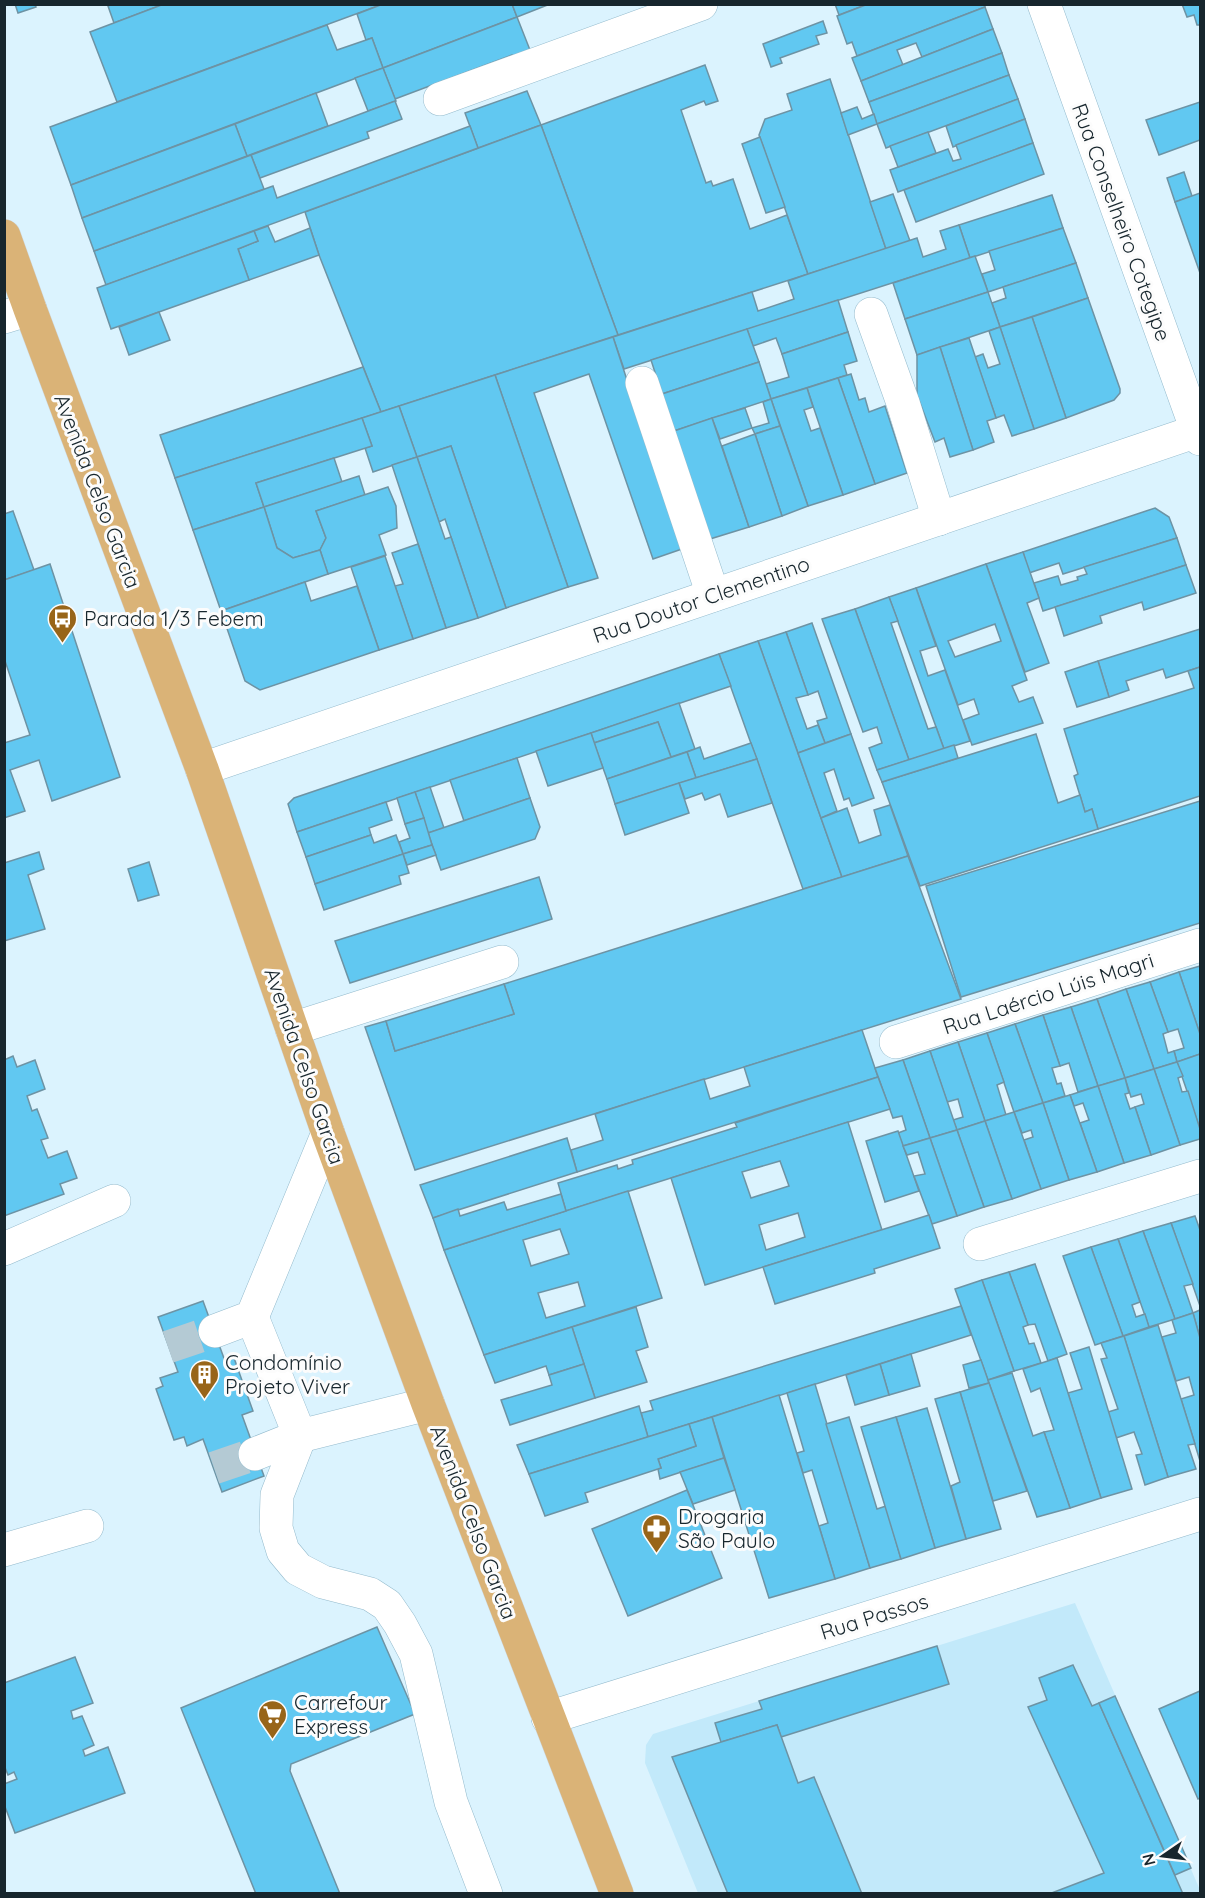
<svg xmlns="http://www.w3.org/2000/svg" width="1205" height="1898" font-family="Quicksand,sans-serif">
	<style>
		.built { fill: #c2e9fa }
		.building { fill: #61c8f1; stroke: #6d93a4; stroke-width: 1.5; fill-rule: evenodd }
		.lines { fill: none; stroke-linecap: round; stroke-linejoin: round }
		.minor-tunnel { stroke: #b4cad4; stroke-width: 33; stroke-dasharray: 33 16; stroke-linecap: butt }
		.minor-casing { stroke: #94bbcd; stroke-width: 34 }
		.major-casing { stroke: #d1d4d5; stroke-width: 34 }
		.minor { stroke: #fff; stroke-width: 33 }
		.major { stroke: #dab377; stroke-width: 33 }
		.labels { text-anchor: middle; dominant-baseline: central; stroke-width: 6; stroke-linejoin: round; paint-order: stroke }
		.street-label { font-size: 21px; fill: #17262d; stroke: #fcfcfc }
		.poi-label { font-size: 21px; fill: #17262d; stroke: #fcfcfc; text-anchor: start }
	</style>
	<rect width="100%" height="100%" fill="#dbf3fe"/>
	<polygon class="built" points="1075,1603 1200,1890 1200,1893 698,1893 645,1763 646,1745 653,1734"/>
	<g class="building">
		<polygon points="15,4 35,4 36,7 18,13"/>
		<polygon points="112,4 164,4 114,23 108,6"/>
		<polygon points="164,4 383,4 117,102 90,32"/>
		<polygon points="383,4 512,4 517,17 383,68 372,38 366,40 357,14"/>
		<polygon points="512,4 550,4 517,17"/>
		<polygon points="835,4 868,4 839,15"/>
		<polygon points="868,4 984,4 985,7 857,56 852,42 847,44 837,16"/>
		<polygon points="1182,4 1200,4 1200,25 1197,25 1194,15 1187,17"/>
		<polygon points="985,7 993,29 922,57 916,43 897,50 903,65 861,81 852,58"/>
		<polygon points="517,17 530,50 513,57 512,55 395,99 383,68"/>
		<polygon points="823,21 827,33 816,36 819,44 780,58 782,63 771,67 763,44"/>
		<polygon points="327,25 337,50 372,38 383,68 71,185 50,127"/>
		<polygon points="993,29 1002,53 869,102 861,81"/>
		<polygon points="1002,53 1009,75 877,124 869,102"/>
		<polygon points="705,65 718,101 706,105 704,101 681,110 706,183 711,181 713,186 733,179 750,229 787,215 808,274 618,335 541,125"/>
		<polygon points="383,68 396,101 368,111 355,78"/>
		<polygon points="1009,75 1018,99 886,148 877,124"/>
		<polygon points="830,79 886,249 808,274 759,135 765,119 792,110 787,94"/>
		<polygon points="527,91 541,125 478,148 465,113"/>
		<polygon points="316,93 328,126 247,156 235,124"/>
		<polygon points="1018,99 1025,119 953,147 946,126"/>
		<polygon points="395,101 402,119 367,132 369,138 260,178 251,155"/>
		<polygon points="1200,102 1200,140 1159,155 1146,120"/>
		<polygon points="857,107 862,119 874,114 877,124 848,135 841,113"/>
		<polygon points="1025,119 1033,143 898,192 890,170 948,149 953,161 961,159 956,145"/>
		<polygon points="235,124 247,156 82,218 71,185"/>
		<polygon points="541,125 618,335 381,412 319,255 305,212"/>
		<polygon points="470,126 478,148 106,285 94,251 273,186 277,198"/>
		<polygon points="928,132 936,153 898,167 890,146"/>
		<polygon points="760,137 785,207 766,213 742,144"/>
		<polygon points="1033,143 1044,174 916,222 904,190"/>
		<polygon points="251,155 264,189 94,251 82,218"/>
		<polygon points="1184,172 1192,196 1175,202 1167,178"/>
		<polygon points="1200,193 1200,273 1175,202"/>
		<polygon points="893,194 910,241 886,249 870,202"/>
		<polygon points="1052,195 1063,228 970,258 959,225"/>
		<polygon points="959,225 970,258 624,369 613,337 752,292 758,311 794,299 788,281 808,274 917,238 923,257 946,249 940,231"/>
		<polygon points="268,226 275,242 310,228 319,255 249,280 238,249 258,241 254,231"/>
		<polygon points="1063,228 1076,263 988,292 982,274 995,270 989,251"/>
		<polygon points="254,231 258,241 238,249 249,280 111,329 97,288"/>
		<polygon points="975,256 988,292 905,319 893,283"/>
		<polygon points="1076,263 1088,298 1000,327 992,303 1006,298 1003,287"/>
		<polygon points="988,292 1000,327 917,355 905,319"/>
		<polygon points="1088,298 1120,389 1120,393 1114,400 1066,418 1032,317"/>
		<polygon points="838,300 848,332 782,354 776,338 753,346 747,329"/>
		<polygon points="159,312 170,340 129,355 119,327"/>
		<polygon points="1032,317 1066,418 1034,429 1000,327"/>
		<polygon points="1000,327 1034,429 1012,436 1004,415 996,418 975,357 983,354 988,368 1000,364 989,331"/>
		<polygon points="747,329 759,362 662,394 651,360"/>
		<polygon points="848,332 857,361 844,365 847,375 771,399 766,384 789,377 782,354"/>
		<polygon points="613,337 682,549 653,559 589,374 534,393 598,578 568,587 495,375"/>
		<polygon points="969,338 996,418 987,421 994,442 973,450 940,347"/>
		<polygon points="940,347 973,450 950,457 944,438 935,442 917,395 917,355"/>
		<polygon points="759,362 771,399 674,431 662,394"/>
		<polygon points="363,367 381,412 175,478 160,435"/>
		<polygon points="851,374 859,400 865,398 869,412 885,406 907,473 875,484 838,378"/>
		<polygon points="495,375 568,587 506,608 451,446 417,457 399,406"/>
		<polygon points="838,378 875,484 843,495 807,388"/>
		<polygon points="807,388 813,407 804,410 811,431 820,428 843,495 808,506 771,399"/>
		<polygon points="771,399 780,426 755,434 752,428 769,423 763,402"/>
		<polygon points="399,406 417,457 373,472 365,448 372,446 362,418"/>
		<polygon points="745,408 752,428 720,439 712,418"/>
		<polygon points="362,418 372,446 256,483 264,507 193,530 175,478"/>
		<polygon points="712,418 749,527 710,539 674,431"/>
		<polygon points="780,426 808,506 782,516 755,434"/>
		<polygon points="755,434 782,516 749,527 722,446"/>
		<polygon points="451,446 506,608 478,618 445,519 439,522 417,457"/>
		<polygon points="417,457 445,539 451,537 478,618 446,628 392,465"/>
		<polygon points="334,458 342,482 264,507 256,483"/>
		<polygon points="359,476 365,495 316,511 326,538 320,550 293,558 277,548 264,507"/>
		<polygon points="388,487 396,506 397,528 379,535 386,555 328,574 320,550 326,538 316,511"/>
		<polygon points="264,507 277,548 293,558 320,550 328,574 221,611 193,530"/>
		<polygon points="1155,508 1169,517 1177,538 1063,574 1059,563 1029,573 1023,552"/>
		<polygon points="13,511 34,570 4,580 4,514"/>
		<polygon points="1177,538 1186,565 1043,611 1034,583 1058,576 1061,585 1078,580 1077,577 1087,574 1084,567"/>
		<polygon points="418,544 446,628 413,639 395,586 403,584 392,553"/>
		<polygon points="1023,552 1039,598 1027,603 1049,663 1025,672 986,564"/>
		<polygon points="385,556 413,639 379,650 351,567"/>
		<polygon points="50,564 120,777 52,801 39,760 10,770 25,811 4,818 4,743 30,735 4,658 4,580"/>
		<path d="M 986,564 L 1027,680 L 1012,686 L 1019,702 L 1033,697 L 1043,723 L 972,745 L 963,720 L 979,714 L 974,699 L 958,705 L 916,588 ZM 995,624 L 1001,641 L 955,657 L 948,641 Z"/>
		<polygon points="1186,565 1196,593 1144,610 1142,602 1100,616 1102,623 1064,636 1055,607"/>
		<polygon points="305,582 311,601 357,586 379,650 260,690 245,681 221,611"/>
		<polygon points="916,588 936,646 920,651 928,676 945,670 970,741 944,749 889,597"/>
		<polygon points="889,597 898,621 891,623 928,729 936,727 944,749 909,760 855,609"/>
		<polygon points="855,609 909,760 877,770 869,748 882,743 877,727 863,732 822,619"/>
		<polygon points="812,623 851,734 825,743 817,721 827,718 818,691 808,695 786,632"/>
		<polygon points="1200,629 1200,667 1166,678 1163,669 1126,681 1129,690 1109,697 1098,661"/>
		<polygon points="786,632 808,695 796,698 807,729 818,725 825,743 798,753 758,641"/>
		<polygon points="758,641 842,877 803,889 719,654"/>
		<polygon points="719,654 731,686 297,832 288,804 294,798"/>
		<polygon points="1098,661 1109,697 1077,707 1065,672"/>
		<polygon points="1200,667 1200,796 1098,829 1092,809 1085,812 1074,776 1078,774 1064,729 1194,688 1188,671"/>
		<polygon points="679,703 695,749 671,757 658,722 594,743 591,733"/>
		<polygon points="658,722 671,757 607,779 594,743"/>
		<polygon points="591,733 603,768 548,786 536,751"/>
		<polygon points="851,734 874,798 852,806 849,798 844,800 834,769 824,773 837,811 821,818 798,753"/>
		<polygon points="1036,734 1058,803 1080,795 1085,812 1092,809 1098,829 920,886 882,782"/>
		<polygon points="751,743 757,759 696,778 687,752 700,747 704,759"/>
		<polygon points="954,745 958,758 882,782 877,770"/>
		<polygon points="687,752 696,778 615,804 607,779"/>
		<polygon points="517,758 530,798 464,821 450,780"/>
		<polygon points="757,759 772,803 728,817 720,794 705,800 702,793 685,799 679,783"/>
		<polygon points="679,783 689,813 625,835 615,804"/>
		<polygon points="430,787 444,828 428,833 415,792"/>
		<polygon points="415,792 424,818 405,824 397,798"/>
		<polygon points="530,798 540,827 535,839 441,870 428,833"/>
		<polygon points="1200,801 1200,923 961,997 926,886"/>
		<polygon points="386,802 392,820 369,828 371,835 306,857 297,832"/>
		<polygon points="890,805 908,856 842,877 821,818 847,808 859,843 881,835 874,810"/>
		<polygon points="424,818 432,845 403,854 399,842 410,838 405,824"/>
		<polygon points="371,835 374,843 396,835 403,854 315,884 306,857"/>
		<polygon points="432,845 436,855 407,865 403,854"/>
		<polygon points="39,852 44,869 28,875 45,929 4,941 4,863"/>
		<polygon points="403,854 409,873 399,876 401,884 324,910 315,884"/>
		<polygon points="908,856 961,999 415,1170 365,1027 386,1021 395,1051 514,1014 504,984"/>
		<polygon points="149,862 159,895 138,901 128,869"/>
		<polygon points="539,877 552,919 350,983 335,941"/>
		<polygon points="1200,966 1200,1034 1179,972"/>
		<polygon points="1179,972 1200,1034 1200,1054 1177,1062 1174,1051 1184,1048 1178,1029 1168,1032 1150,982"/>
		<polygon points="1150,982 1168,1032 1163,1034 1168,1053 1174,1051 1177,1062 1154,1069 1126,989"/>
		<polygon points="504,984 514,1014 395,1051 386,1021"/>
		<polygon points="1126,989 1154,1069 1125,1078 1097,999"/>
		<polygon points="1097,999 1125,1078 1098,1086 1071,1007"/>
		<polygon points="1071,1007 1098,1086 1078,1092 1069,1063 1060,1066 1043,1015"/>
		<polygon points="1043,1015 1060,1066 1052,1068 1057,1084 1061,1083 1065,1096 1043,1103 1015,1024"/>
		<polygon points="1015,1024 1043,1103 1014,1112 987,1033"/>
		<polygon points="862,1030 878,1077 577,1172 571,1150 603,1140 595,1114 704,1079 710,1099 750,1086 744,1067"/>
		<polygon points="987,1033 1004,1082 997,1085 1006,1115 985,1121 958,1042"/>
		<polygon points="958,1042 985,1121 957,1130 953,1120 963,1117 958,1099 947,1102 930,1051"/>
		<polygon points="930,1051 957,1130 930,1138 903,1060"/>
		<polygon points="1200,1054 1200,1129 1177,1062"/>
		<polygon points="13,1056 17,1067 35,1060 45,1089 27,1096 32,1111 37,1109 48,1138 41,1140 48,1158 67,1151 77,1178 60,1184 64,1194 4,1216 4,1060"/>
		<polygon points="903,1060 930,1138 903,1146 898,1133 906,1130 902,1116 893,1118 875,1068"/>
		<polygon points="1177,1062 1183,1076 1178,1078 1182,1092 1188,1091 1200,1129 1200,1139 1180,1145 1154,1069"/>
		<polygon points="1154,1069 1180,1145 1151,1155 1135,1107 1144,1104 1141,1094 1131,1097 1125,1078"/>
		<polygon points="878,1077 890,1109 566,1211 558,1183 617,1165 618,1169 633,1164 632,1160 737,1127 735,1123"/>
		<polygon points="1125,1078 1129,1093 1125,1094 1130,1109 1135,1107 1151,1155 1124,1163 1098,1086"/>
		<polygon points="1098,1086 1124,1163 1097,1172 1080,1123 1089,1120 1083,1103 1074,1106 1070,1095"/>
		<polygon points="1070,1095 1097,1172 1069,1180 1043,1103"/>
		<polygon points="1043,1103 1069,1180 1041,1189 1024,1140 1033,1137 1031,1130 1022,1133 1014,1112"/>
		<polygon points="1014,1112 1041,1189 1012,1199 985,1121"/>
		<polygon points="985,1121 1012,1199 984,1207 957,1130"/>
		<path d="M 848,1122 L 882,1230 L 705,1285 L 671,1178 ZM 780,1161 L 789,1186 L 751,1198 L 742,1172 ZM 798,1213 L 805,1237 L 766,1250 L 759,1225 Z"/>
		<polygon points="957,1130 984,1207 957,1216 930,1138"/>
		<polygon points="898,1131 919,1191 885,1202 866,1141"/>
		<polygon points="567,1138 577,1172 433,1218 420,1185"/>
		<polygon points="930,1138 957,1216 932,1224 914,1176 925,1174 918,1152 907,1155 903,1146"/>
		<path d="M 628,1191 L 662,1298 L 484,1355 L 444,1250 ZM 560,1229 L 569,1254 L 531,1266 L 523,1240 ZM 578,1282 L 585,1306 L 546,1318 L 538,1293 Z"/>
		<polygon points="561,1194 566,1211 444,1250 433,1218 458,1209 460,1216 504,1202 507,1210"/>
		<polygon points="929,1215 940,1248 874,1269 875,1273 775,1304 763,1267"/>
		<polygon points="1195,1216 1200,1230 1200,1306 1171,1223"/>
		<polygon points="1171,1223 1193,1284 1184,1286 1193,1313 1175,1319 1143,1231"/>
		<polygon points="1143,1231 1175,1319 1149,1327 1118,1239"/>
		<polygon points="1118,1239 1140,1302 1132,1305 1136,1317 1145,1314 1149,1327 1123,1336 1091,1247"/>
		<polygon points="1091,1247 1123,1336 1095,1345 1063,1256"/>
		<polygon points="1035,1264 1067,1354 1048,1361 1035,1324 1028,1325 1009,1272"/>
		<polygon points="1009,1272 1028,1325 1023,1327 1029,1344 1034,1343 1041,1363 1014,1371 982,1280"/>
		<polygon points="982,1280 1014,1371 988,1380 955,1289"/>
		<polygon points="203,1301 225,1361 234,1358 244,1386 253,1411 242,1415 264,1476 222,1492 203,1439 187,1446 184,1437 174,1440 156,1389 163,1386 160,1378 178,1372 158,1317"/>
		<polygon points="961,1306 971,1335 648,1437 641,1413 653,1410 650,1401"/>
		<polygon points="636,1307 648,1347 636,1351 647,1382 595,1398 572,1327"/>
		<polygon points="1200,1310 1200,1338 1193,1313"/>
		<polygon points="1193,1313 1200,1338 1200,1461 1181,1399 1194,1395 1189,1377 1176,1381 1162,1337 1176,1333 1172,1320"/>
		<polygon points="1158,1325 1195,1444 1188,1445 1196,1469 1168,1477 1124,1336"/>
		<polygon points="572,1327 584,1364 549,1375 546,1366 495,1383 484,1355"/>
		<polygon points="1124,1336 1168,1477 1145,1485 1136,1455 1142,1454 1134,1432 1116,1438 1108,1412 1118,1409 1101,1359 1107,1358 1101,1343"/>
		<polygon points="1089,1347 1132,1489 1101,1498 1068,1393 1082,1389 1070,1353"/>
		<polygon points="911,1354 920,1386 889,1395 880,1364"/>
		<polygon points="1057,1358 1101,1498 1070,1508 1044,1432 1054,1430 1040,1388 1031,1392 1023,1369"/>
		<polygon points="981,1360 989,1383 969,1388 963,1365"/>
		<polygon points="584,1364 595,1398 510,1425 501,1400 552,1385 549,1375"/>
		<polygon points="880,1364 889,1395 855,1405 846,1375"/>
		<polygon points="1012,1373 1033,1436 1044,1432 1070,1508 1037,1517 988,1380"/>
		<polygon points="989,1383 1027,1491 993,1501 960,1392"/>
		<polygon points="815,1384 870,1568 835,1579 819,1526 828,1523 812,1470 803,1473 797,1453 804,1451 787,1393"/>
		<polygon points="960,1392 1001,1529 966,1539 951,1486 960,1482 935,1399"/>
		<polygon points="779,1395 835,1579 769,1598 712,1417"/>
		<polygon points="639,1406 648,1437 529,1474 517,1445"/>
		<polygon points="927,1408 966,1539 935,1548 896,1417"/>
		<polygon points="712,1417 724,1458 660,1479 658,1469 661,1468 658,1459 696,1446 689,1424"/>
		<polygon points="849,1417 877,1509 886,1506 901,1559 870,1568 826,1424"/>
		<polygon points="896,1417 935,1548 901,1559 861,1427"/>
		<polygon points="689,1424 696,1446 658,1459 661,1468 585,1493 588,1502 545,1516 529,1474"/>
		<polygon points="724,1458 735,1490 693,1504 680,1472"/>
		<polygon points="687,1490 722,1578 628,1616 592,1529"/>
		<polygon points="377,1627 415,1714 291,1764 290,1771 340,1894 256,1894 181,1708"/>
		<polygon points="937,1646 949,1684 781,1737 777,1725 721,1742 715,1723 762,1709 759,1701"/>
		<polygon points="75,1657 93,1703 71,1711 73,1719 82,1716 94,1745 83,1750 85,1756 108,1747 125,1793 15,1833 4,1804 4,1784 17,1779 14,1772 8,1775 4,1765 4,1683"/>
		<polygon points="1073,1665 1092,1706 1099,1703 1183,1894 1049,1894 1104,1873 1028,1707 1047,1700 1039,1678"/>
		<polygon points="1200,1691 1200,1798 1198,1799 1159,1709"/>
		<polygon points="1115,1696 1191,1868 1175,1875 1099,1703"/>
		<polygon points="777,1725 798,1783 814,1777 862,1894 728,1894 672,1757"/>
	</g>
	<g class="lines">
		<g class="minor-tunnel">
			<polyline points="168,1347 215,1331"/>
			<polyline points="214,1468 255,1454"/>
		</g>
		<defs>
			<g id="minor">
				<polyline points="1044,4 1200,439"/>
				<polyline points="440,99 701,4"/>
				<polyline points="871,314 903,403 939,519"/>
				<polyline points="4,317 30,309"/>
				<polyline points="642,383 713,595"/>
				<polyline points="202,769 1200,430"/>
				<polyline points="292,1029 502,962"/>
				<polyline points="896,1042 1200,945"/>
				<polyline points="980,1244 1200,1176"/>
				<polyline points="4,1249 114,1201"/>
				<polyline points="252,1317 300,1436 277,1495 276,1528 283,1551 298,1569 323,1582 370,1594 387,1605 400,1624 416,1654 451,1802 486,1894"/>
				<polyline points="215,1331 252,1317 328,1133"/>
				<polyline points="255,1454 300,1436 428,1404"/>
				<polyline points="4,1550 87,1526"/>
				<polyline points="548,1718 1200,1514"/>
			</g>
			<polyline id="major" points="4,236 30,309 202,769 328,1133 428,1404 617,1894"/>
		</defs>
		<use href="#minor" class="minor-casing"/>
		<use href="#major" class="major-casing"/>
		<use href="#minor" class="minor"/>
		<use href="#major" class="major"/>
	</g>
	<defs>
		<symbol id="bus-pin" viewBox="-11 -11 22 30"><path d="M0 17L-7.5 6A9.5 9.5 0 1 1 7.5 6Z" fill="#986519" stroke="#fcfcfc"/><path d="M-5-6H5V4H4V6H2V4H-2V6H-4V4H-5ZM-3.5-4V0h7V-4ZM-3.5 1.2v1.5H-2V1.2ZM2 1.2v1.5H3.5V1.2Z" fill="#fff"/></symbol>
		<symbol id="building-pin" viewBox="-11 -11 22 30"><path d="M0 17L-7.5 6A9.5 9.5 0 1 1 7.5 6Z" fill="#986519" stroke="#fcfcfc"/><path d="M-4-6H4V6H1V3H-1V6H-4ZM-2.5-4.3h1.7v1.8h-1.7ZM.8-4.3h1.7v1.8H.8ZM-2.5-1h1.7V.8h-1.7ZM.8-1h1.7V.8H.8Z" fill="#fff"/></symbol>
		<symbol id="pharmacy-pin" viewBox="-11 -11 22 30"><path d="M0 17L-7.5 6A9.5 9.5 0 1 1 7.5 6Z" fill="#986519" stroke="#fcfcfc"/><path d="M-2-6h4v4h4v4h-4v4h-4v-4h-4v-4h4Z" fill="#fff"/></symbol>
		<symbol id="supermarket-pin" viewBox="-11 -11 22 30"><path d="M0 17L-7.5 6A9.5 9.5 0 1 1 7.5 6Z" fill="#986519" stroke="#fcfcfc"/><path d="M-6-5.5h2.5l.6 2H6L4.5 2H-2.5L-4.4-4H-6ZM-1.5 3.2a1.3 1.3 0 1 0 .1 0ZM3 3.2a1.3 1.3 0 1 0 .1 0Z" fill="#fff"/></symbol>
	</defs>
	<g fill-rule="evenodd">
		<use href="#bus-pin" x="46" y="602" width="33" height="45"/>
		<use href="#building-pin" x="188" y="1358" width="33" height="45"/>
		<use href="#pharmacy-pin" x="640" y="1512" width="33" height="45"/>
		<use href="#supermarket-pin" x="256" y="1698" width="33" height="45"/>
	</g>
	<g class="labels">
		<g class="street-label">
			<text transform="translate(1122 222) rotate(70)">Rua Conselheiro Cotegipe</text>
			<text transform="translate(98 491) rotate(69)">Avenida Celso Garcia</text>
			<text transform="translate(701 599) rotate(-19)">Rua Doutor Clementino</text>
			<text transform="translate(1048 993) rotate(-18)">Rua Laércio Lúis Magri</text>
			<text transform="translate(305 1066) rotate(71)">Avenida Celso Garcia</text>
			<text transform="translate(474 1522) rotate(69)">Avenida Celso Garcia</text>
			<text transform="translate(874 1616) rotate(-17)">Rua Passos</text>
		</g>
		<g class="poi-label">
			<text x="84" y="618">Parada 1/3 Febem</text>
			<text x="225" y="1362">Condomínio<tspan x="225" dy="24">Projeto Viver</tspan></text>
			<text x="678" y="1516">Drogaria<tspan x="678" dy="24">São Paulo</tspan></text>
			<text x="294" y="1702">Carrefour<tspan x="294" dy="24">Express</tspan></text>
		</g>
	</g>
	<rect width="1205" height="1898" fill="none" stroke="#17262d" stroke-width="12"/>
	<g transform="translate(1163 1856) rotate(256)" stroke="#fcfcfc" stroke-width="4.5" paint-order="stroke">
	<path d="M0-4.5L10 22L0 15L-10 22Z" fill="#17262d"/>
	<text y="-9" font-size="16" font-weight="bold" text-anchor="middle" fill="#17262d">N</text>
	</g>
</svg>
